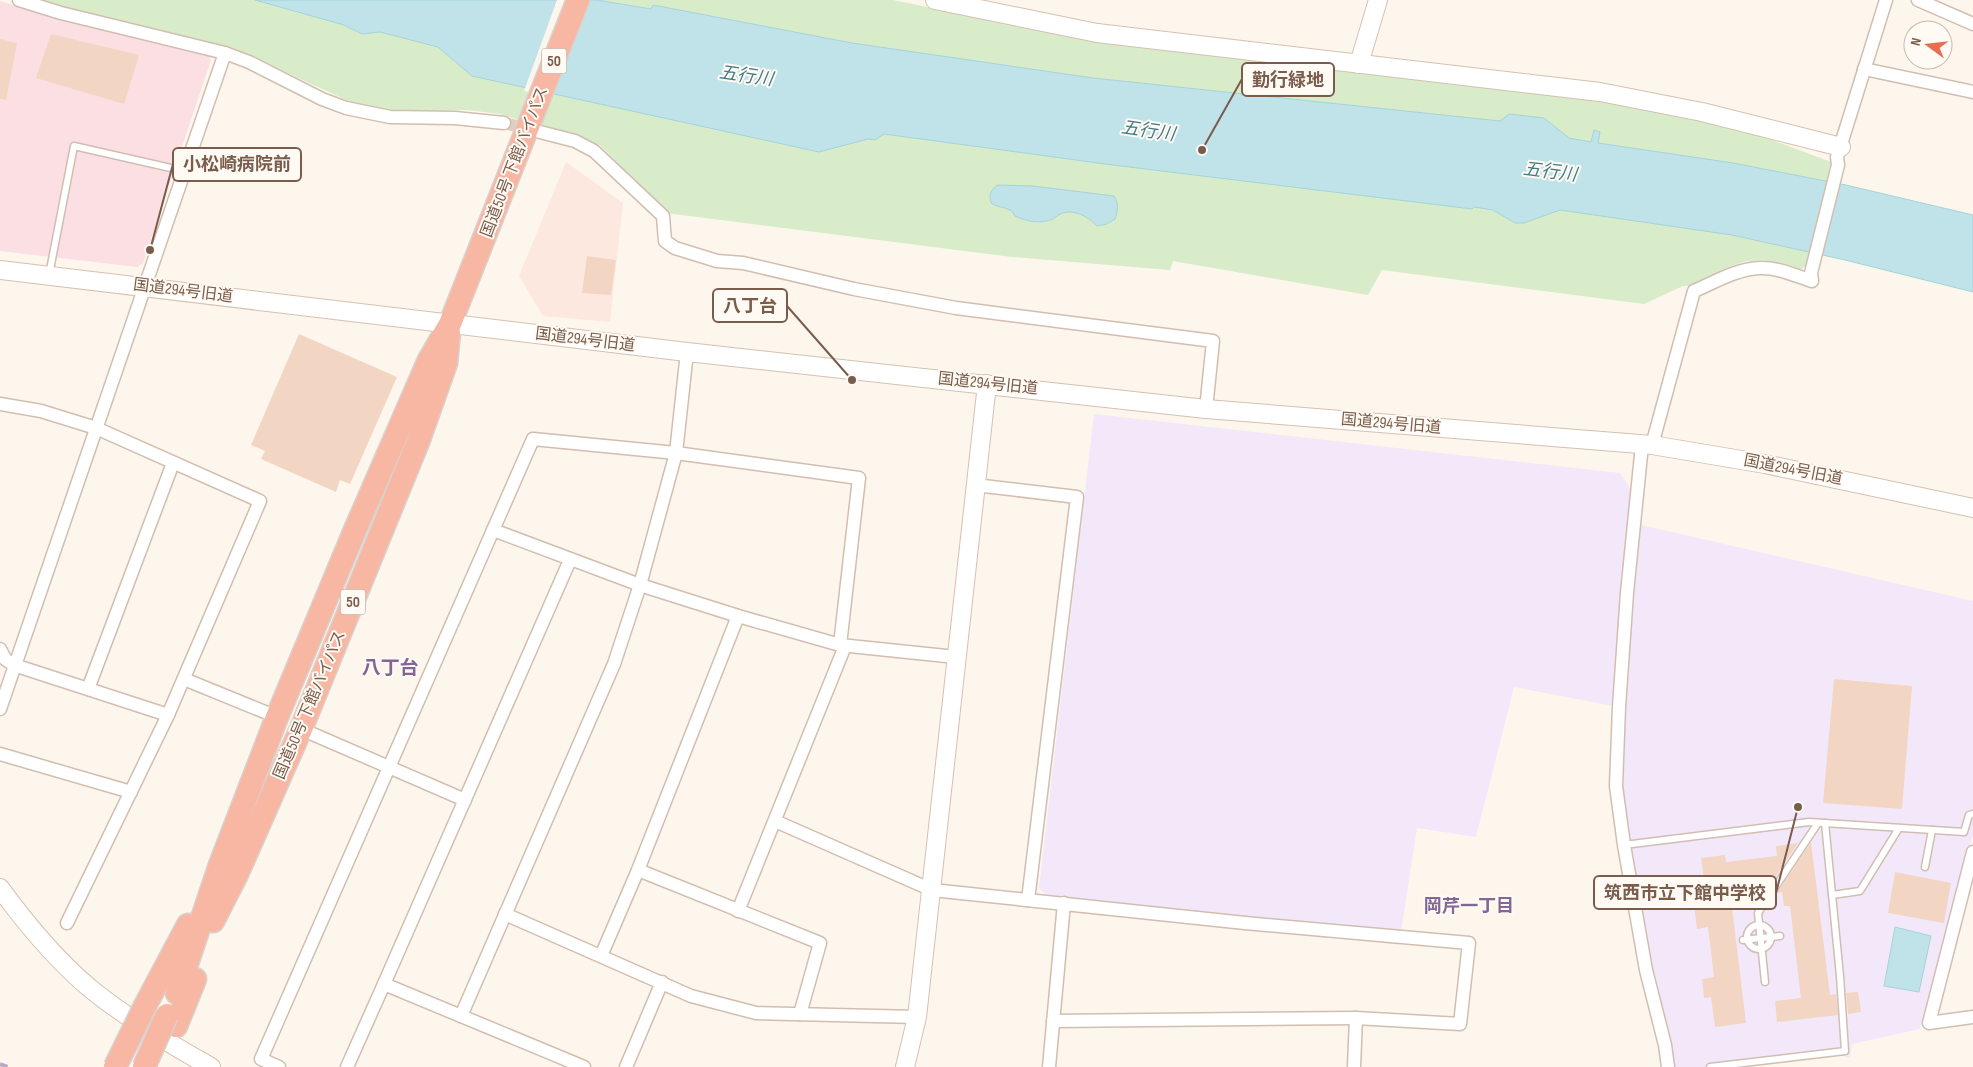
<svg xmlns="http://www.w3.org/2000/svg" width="1973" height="1067" font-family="'Sofia Sans Condensed','Noto Sans JP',sans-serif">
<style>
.commercial{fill:#fde8e0}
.education{fill:#f3e8fa}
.medical{fill:#fbdfe3}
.green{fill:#d8ecc9}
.water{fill:#bfe3e8;stroke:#a5d3da}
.pier{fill:#fdf6ec}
.building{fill:#f3d5c3}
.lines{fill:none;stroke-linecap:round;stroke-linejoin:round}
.street-tunnel{stroke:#dcd0c4;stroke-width:12;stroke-dasharray:12 6;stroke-linecap:butt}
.lane-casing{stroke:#d1beb0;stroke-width:9}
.street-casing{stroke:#d1beb0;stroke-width:15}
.secondary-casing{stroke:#d6c0b0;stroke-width:20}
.highway-casing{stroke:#dad1cd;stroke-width:25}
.lane{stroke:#fff;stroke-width:6}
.street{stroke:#fff;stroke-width:12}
.secondary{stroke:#fff;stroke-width:18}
.highway{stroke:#f7b7a3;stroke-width:22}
.rail{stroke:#b9a8c9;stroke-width:4;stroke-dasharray:8 5;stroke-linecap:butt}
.highway-bridge-casing{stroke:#dad1cd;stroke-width:25;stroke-linecap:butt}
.highway-bridge{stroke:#f7b7a3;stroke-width:22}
.labels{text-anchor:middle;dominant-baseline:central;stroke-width:4;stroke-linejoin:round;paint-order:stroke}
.shield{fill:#fffaf3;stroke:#a28b7f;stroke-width:1}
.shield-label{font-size:15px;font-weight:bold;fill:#7a5c4d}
.street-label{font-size:16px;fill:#7a5c4d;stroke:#fffaf3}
.water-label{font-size:18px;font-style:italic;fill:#437c86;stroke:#fffaf3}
.neighbourhood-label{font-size:18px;font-weight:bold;fill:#846695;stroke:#fffaf3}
.quarter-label{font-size:19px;font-weight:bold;fill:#846695;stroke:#fffaf3}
.leader{fill:none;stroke:#7a5c4d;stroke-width:2}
.callout-dot{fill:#7a5c4d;stroke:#fffaf3;stroke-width:2}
.callout{fill:#fffaf3;stroke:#7a5c4d;stroke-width:2}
.callout-label{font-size:18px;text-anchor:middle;font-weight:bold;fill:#7a5c4d}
</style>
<rect width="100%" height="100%" fill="#fdf6ec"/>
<!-- commercial -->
<polygon class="commercial" points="566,162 623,203 610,322 543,316 519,276"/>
<!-- education -->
<g class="education">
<polygon points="1094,414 1620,473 1632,491 1613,706 1514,687 1476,837 1417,828 1399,945 1047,896 1039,888"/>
<polygon points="1641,525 1973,601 1973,835 1920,1029 1852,1044 1850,1058 1839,1055 1743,1067 1674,1067 1671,1040 1652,968 1631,858 1621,787 1623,713"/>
</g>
<!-- medical -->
<polygon class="medical" points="0,1 56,18 208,53 211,60 143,263 137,267 0,251"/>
<!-- green -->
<path class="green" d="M40,0H893L1098,42L1569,96C1627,106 1685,115 1741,130C1772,139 1801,151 1831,162L1807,265L1800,270L1764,260L1746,261L1731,266L1695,286H1683L1644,304L1382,270L1368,295L1173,261L1170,270L1012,257L666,213L600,145L500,114L467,110L389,111L353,103L241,52L63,8Z"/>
<!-- water -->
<g class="water">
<polygon points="255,0 597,0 651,9 653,5 852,43 1093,78 1500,121 1509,114 1544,118 1569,138 1591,142 1594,130 1600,132 1598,143 1733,163 1846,185 1973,215 1973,292 1845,260 1732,235 1560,210 1524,223 1515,223 1493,210 1474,207 1472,209 1113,165 884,134 875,140 868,139 819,152 472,76 438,47 380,32 362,34 344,25"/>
<path d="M998,185L1033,186L1114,196C1119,205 1118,209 1115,219L1107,224L1097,226C1090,218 1075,209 1063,213C1059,214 1056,217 1053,219C1040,224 1028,222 1015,216C1011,206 999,209 991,203C989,194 990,190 998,185Z"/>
<polygon points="1895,927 1931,936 1919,992 1884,986"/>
</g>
<!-- pier -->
<polygon class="pier" points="557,0 588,0 550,97 524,91"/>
<!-- building -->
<g class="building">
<polygon points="51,34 139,55 124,104 36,78"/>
<polygon points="0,39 17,43 6,100 0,99"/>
<polygon points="587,256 616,260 611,295 582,293"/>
<polygon points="299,334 397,377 350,484 340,480 336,492 261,459 265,451 251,445"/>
<polygon points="1834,679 1912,686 1902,809 1823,803"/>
<polygon points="1811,842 1830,995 1836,994 1838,1015 1777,1022 1775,1001 1801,998 1790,906 1784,906 1782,892 1777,893"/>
<polygon points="1798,843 1764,894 1731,899 1746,1023 1715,1027 1711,997 1704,998 1702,979 1714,977 1708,927 1697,929 1692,889 1705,887 1701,858 1725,855 1726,862 1777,856 1776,846"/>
<polygon points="1895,872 1951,883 1944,923 1888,913"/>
<polygon points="1858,992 1861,1012 1848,1014 1846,993"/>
</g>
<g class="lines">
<!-- street-tunnel -->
<polyline class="street-tunnel" points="504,123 532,130"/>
<!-- lane casing -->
<g class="lane-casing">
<g id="lane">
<polyline points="49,275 74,146 184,171"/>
<polyline points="1624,845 1809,822 1964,832 1969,815 1973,814"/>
<polyline points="1925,867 1932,830"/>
<polyline points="1832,895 1860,891 1899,828"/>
<circle cx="1759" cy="937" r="12"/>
<polyline points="1743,940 1780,936"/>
<polyline points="1765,982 1758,913 1818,823"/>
<polyline points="1710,1067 1845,1051 1840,976 1825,823"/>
</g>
</g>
<!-- street casing -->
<g class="street-casing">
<g id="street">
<polyline points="19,0 61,13 225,53 249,62 322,99 346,108 390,117 455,118 504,123"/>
<polyline points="1918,0 1973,24"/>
<polyline points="1864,69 1973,92"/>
<polyline points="540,132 575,141 594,151 663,216 665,241 675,248 717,261 743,263 854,289 956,308 1213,341 1206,409"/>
<polyline points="0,404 41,411 96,428 260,501 168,715 67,923"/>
<polyline points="1642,445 1627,593 1619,707 1616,786 1624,845 1646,970 1665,1045 1668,1067"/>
<path d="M1652,445L1694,291C1715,282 1736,269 1760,268C1777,267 1796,276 1812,281L1811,273L1838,165L1837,157L1886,0"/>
<polyline points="975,485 1077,497 1028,900"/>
<polyline points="493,530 640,585 738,616 840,645 956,657"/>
<polyline points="570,560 384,984 584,1067"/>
<polyline points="0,649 5,659 14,665 168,715"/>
<polyline points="184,679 277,717"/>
<polyline points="88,689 173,463"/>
<polyline points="0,709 225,53"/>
<polyline points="301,729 465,800"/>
<polyline points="0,754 131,792"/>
<polyline points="775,821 932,890 1245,923 1469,943 1460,1024 1356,1018 1354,1067"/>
<polyline points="1973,852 1929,1023 1973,1017"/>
<polyline points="638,870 820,943 800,1014"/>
<polyline points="738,911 845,646"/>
<polyline points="505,914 691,996 756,1013 917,1017"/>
<polyline points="601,956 638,870 738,616"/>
<polyline points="461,1016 614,664 640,585 676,453 687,352"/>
<polyline points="1053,1021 1356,1018"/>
<polyline points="279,1067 261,1059 533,439 676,453 859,478 840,645"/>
<polyline points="347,1067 384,984"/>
<polyline points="626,1067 662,982"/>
<polyline points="1049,1067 1064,903"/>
</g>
</g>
<!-- secondary casing -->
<g class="secondary-casing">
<g id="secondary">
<polyline points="935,0 1097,33 1600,92 1702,112 1841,147"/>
<polyline points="1359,64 1378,0"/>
<polyline points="0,270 687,352 1206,409 1652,445 1765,464 1973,508"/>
<path d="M0,888C27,925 57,961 92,990C128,1019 170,1044 211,1067"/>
<polyline points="905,1067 917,1017 987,384"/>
</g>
</g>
<!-- highway casing -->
<g class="highway-casing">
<g id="highway">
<polyline points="213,921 237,874 301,729 418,442 446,363 449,332"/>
<polyline points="177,993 220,865 277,717 355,530 429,360 450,324 578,0"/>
<polyline points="146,1004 188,925"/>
<polyline points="176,1026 195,979"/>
</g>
</g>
<!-- lane -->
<use href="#lane" class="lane"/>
<!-- street -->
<use href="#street" class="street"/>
<!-- secondary -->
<use href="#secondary" class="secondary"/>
<!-- highway -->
<use href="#highway" class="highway"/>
<!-- rail -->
<polyline class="rail" points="0,1064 8,1067"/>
<!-- highway-bridge casing -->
<g class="highway-bridge-casing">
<g id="highway-bridge">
<polyline points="115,1067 146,1004"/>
<polyline points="144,1067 167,1015"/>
</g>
</g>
<!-- highway-bridge -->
<use href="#highway-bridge" class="highway-bridge"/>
</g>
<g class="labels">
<!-- shield labels -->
<g class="shield">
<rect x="541.5" y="48.5" width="25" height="25" rx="4"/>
<rect x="340.5" y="589.5" width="25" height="25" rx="4"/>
</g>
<g class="shield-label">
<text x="554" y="61">50</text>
<text x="353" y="602">50</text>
</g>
<!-- street labels -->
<g class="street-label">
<text transform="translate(515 162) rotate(-69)">国道50号 下館バイパス</text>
<text transform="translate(183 291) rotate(7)">国道294号旧道</text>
<text transform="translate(585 340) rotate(7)">国道294号旧道</text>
<text transform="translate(988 384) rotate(6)">国道294号旧道</text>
<text transform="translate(1391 424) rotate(5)">国道294号旧道</text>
<text transform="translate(1793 470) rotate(11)">国道294号旧道</text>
<text transform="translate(310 705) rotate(-67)">国道50号 下館バイパス</text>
</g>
<!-- water labels -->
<g class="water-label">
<text transform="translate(746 76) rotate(8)">五行川</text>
<text transform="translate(1148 131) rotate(8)">五行川</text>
<text transform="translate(1550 172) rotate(7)">五行川</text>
</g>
<!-- neighbourhood labels -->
<g class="neighbourhood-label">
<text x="1469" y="906">岡芹一丁目</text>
</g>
<!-- quarter labels -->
<g class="quarter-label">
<text x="390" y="668">八丁台</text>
</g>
</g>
<!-- callouts -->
<path class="leader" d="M1202 150L1242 79M150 250L173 164M852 380L787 306M1798 807L1776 893"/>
<g class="callout-dot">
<circle cx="1202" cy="150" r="5"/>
<circle cx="150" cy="250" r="5"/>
<circle cx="852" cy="380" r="5"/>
<circle cx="1798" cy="807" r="5"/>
</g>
<g class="callout">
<rect x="1242" y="63" width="92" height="33" rx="5"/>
<rect x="173" y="148" width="128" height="33" rx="5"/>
<rect x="713" y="289" width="74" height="33" rx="5"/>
<rect x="1594" y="876" width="182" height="33" rx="5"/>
</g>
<g class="callout-label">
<text x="1288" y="86">勤行緑地</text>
<text x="237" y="170">小松崎病院前</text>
<text x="750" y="312">八丁台</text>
<text x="1685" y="899">筑西市立下館中学校</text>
</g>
<!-- north arrow -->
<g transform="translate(1928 45) rotate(285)"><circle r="24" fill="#fffaf3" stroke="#cabbb1"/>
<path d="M0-4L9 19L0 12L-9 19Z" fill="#e76f51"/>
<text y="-8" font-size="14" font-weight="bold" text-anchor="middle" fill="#7a5c4d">N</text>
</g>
</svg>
